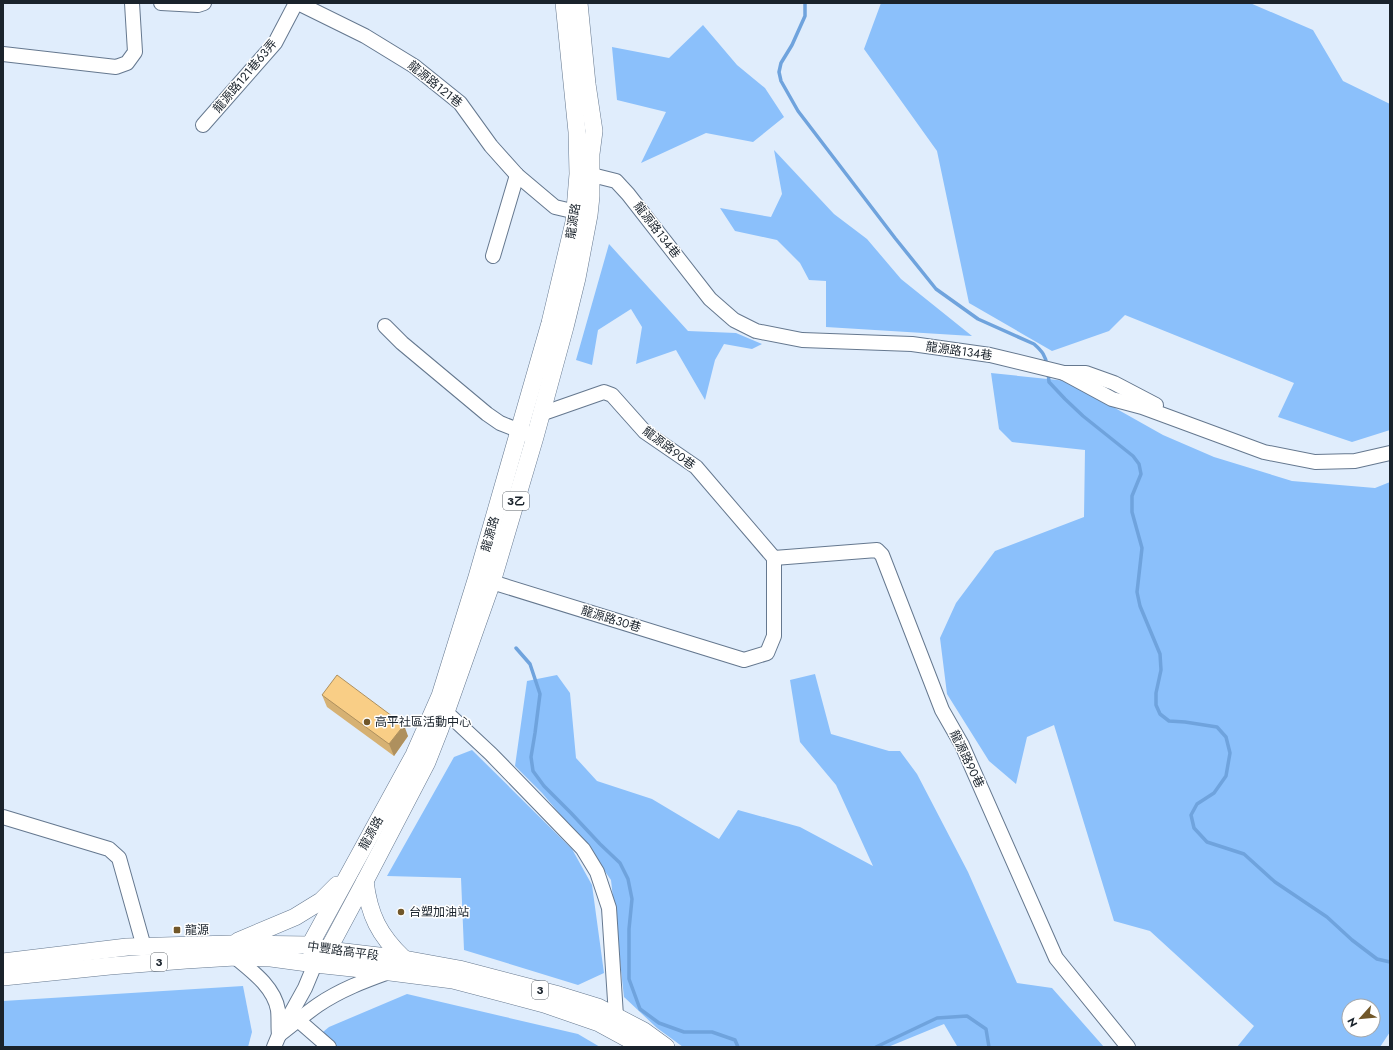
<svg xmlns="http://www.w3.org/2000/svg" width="1393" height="1050" font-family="Jost,'Noto Sans TC',sans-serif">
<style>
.forest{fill:#8bc0fb;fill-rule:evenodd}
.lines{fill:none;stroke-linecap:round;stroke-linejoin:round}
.stream{stroke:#6fa3dd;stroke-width:3.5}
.minor-casing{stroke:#65788f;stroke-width:16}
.major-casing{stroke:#65788f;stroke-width:18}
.minor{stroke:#fff;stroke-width:14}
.major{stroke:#fff;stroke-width:17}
.wall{fill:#d6b173}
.shaded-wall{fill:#ae905e}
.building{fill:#f9ce86;stroke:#ae905e}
.poi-dot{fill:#715729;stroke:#fff;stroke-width:1.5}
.labels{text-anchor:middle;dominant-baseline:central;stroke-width:3;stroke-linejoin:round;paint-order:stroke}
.shield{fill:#fff;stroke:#5f656b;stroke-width:1}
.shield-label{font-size:11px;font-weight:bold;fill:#1a232c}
.street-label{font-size:12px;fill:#1a232c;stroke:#fff}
.poi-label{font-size:12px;fill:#1a232c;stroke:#fff;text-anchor:start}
</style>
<rect width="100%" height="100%" fill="#e0edfc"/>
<!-- forest -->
<g class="forest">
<polygon points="881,3 1250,3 1313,30 1343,81 1390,104 1390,430 1352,442 1278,417 1294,383 1125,315 1109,331 1052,351 969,303 937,151 864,49"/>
<polygon points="703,25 737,65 765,88 784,117 753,142 706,133 641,163 666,112 617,100 612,47 669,58"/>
<polygon points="774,150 834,214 867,239 901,279 972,336 826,327 826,281 809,280 800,263 777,240 735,231 720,208 771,217 782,194"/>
<polygon points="609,244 688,331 736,333 762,344 752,349 724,344 715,360 705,400 676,350 636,364 642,327 631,309 598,330 592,365 576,360"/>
<path d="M991,373L1067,381L1163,435L1214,457L1292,481L1375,488L1390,482V1032L1380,1047H1237L1254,1026L1150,931L1114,921L1054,725L1027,737L1016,784L989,761L947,694L940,638L956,603L995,551L1084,517L1085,450L1012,442L999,429ZM1349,1006H1373V1030H1349Z"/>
<polygon points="815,674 831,734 889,751 900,751 917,774 968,872 1017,983 1052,988 1104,1047 957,1047 957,1046 944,1024 888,1047 683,1047 657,1028 624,997 611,880 587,846 542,793 515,766 527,681 557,675 570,693 576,758 597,781 652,799 719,839 738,810 800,827 873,866 836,785 800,742 790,680"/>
<polygon points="472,750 572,849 592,885 604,973 578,985 464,950 461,878 387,876 454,757"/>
<polygon points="243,986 252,1032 248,1047 3,1047 3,1001"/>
<polygon points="407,994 578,1034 600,1047 322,1047 318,1036 329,1027"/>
</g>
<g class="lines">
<!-- stream -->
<g class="stream">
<path d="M805,3V16L792,45L781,63L779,72L781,81L798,111L895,238L936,289L978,319L1034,344C1042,351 1046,356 1047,366"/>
<polyline points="1048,372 1049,382 1065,399 1083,416 1133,456 1139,464 1141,474 1132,496 1132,512 1142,548 1137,592 1140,606 1160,654 1161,670 1156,693 1156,705 1160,714 1169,721 1185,722 1217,727 1226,737 1230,753 1226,776 1214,793 1197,804 1191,815 1194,828 1207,842 1244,854 1275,882 1327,917 1352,940 1377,959 1390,962"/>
<polyline points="516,648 530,664 540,694 535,733 531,757 533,771 544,786 571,813 600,844 620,863 628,879 632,899 629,929 629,979 640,1009 659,1023 684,1032 712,1032 735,1040 738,1047"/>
<polyline points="876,1047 937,1018 967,1016 986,1029 989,1047"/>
</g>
<!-- minor casing -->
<g class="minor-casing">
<g id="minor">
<polyline points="161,3 198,5 204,3"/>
<polyline points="298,3 365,36 414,66 460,103 491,146 517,175 555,207 585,214"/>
<polyline points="3,54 116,67 127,63 135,52 132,3"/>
<polyline points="203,125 275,43 296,3"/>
<polyline points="582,174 592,175 616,181 628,194 710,299 734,320 756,331 802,340 912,344 990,355 1064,373 1112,399 1142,407 1264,452 1315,462 1355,461 1390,453"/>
<polyline points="493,256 517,175"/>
<polyline points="385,326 402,343 487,414 500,423 535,437"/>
<polyline points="1064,373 1086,373 1114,383 1156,405"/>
<polyline points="774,558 877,550 882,555 942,710 962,745 1056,958 1128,1047"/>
<polyline points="482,579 744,660 767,653 774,636 774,558 696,467 645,432 612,395 604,392 541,414"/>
<polyline points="446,712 491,754 583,849 597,872 609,908 616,1016"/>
<polyline points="3,817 109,849 119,858 144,947"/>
<path d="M235,957C252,971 274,987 278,1010C279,1018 278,1027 279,1035"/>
<polyline points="298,1020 329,1047"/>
<path d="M279,1035C292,1025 305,1014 318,1005C340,990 364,981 389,972"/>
<polyline points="274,1047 279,1035 305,988 315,964"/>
</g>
</g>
<!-- major casing -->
<g class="major-casing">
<g id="major">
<path d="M365,881C369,915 379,935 404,959"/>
<polyline points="238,941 295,917 321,901 337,885"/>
<polyline points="3,962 127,947 231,944 310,945 328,950 404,959 459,969 559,995 598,1007 644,1031 666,1047"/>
<polyline points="315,964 328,950 365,881 427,762 440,729 492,582 535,437 565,327 577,278 589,215 591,196 591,154 594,131 587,84 579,3"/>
<polyline points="315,964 310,945 414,755 440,696 477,577 550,323 574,222 578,174 577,132 564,3"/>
<polyline points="3,977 110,966 186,960 235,957 271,958 315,964 390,972 453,980 544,1004 599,1023 643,1047"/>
</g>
</g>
<!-- minor -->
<use href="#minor" class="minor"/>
<!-- major -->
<use href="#major" class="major"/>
</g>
<!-- wall -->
<polygon class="wall" points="322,695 408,736 394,756 327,707"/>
<!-- shaded-wall -->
<polygon class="shaded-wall" points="404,725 408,736 394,756 389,744"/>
<!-- building -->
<polygon class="building" points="337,675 404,725 389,744 322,695"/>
<!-- markers -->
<g class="poi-dot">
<circle cx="367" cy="722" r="4"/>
<circle cx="401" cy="912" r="4"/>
<rect x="173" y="926" width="8" height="8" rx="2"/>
</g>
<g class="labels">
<!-- shield labels -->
<g class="shield">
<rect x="503" y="492" width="26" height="18" rx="3"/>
<rect x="151" y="953" width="16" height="18" rx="3"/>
<rect x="532" y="981" width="16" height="18" rx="3"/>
</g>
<g class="shield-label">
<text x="516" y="501">3乙</text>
<text x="159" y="962">3</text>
<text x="540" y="990">3</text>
</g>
<!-- street labels -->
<g class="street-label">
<text transform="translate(245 76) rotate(-50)">龍源路121巷63弄</text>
<text transform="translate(435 84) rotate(39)">龍源路121巷</text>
<text transform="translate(573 221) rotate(-81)">龍源路</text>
<text transform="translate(657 230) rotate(52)">龍源路134巷</text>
<text transform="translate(959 351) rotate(8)">龍源路134巷</text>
<text transform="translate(669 448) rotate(37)">龍源路90巷</text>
<text transform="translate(490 534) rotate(-74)">龍源路</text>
<text transform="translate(611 619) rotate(17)">龍源路30巷</text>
<text transform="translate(967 759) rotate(64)">龍源路90巷</text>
<text transform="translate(371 833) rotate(-61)">龍源路</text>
<text transform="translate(343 951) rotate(8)">中豐路高平段</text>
</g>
<!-- poi labels -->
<g class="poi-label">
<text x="375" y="722">高平社區活動中心</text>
<text x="409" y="912">台塑加油站</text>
<text x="185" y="930">龍源</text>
</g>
</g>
<!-- border -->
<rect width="1393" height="1050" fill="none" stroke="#1a232c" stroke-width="8"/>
<!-- north arrow -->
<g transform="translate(1361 1018) rotate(243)"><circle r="19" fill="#ffffff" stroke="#a3a7ab"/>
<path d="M0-3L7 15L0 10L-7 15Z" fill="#715729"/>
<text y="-6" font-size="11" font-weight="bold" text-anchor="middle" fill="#1a232c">N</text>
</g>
</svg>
